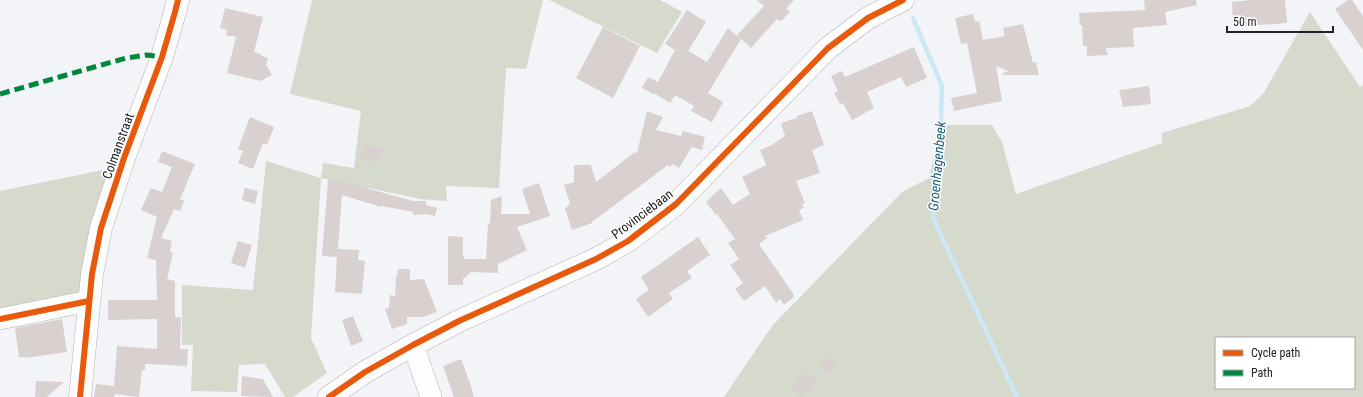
<svg xmlns="http://www.w3.org/2000/svg" width="1363" height="397" font-family="'Roboto Condensed',sans-serif">
<style>
.green{fill:#d6dacc;fill-rule:evenodd}
.lines{fill:none;stroke-linecap:round;stroke-linejoin:round}
.stream{stroke:#cce7f6;stroke-width:4.5}
.building{fill:#d8d1d0}
.minor-casing{stroke:#b2b3b6;stroke-width:22}
.major-casing{stroke:#b2b3b6;stroke-width:23}
.minor{stroke:#fdfdfe;stroke-width:21}
.major{stroke:#fdfdfe;stroke-width:22}
.quiet{stroke:#00873e;stroke-width:5;stroke-dasharray:10 5;stroke-linecap:butt}
.cycleway-casing{stroke:#fff;stroke-width:8}
.cycleway{stroke:#e8590c;stroke-width:6}
.labels{text-anchor:middle;dominant-baseline:central;stroke-width:3;stroke-linejoin:round;paint-order:stroke}
.street-label{font-size:13px;fill:#212225;stroke:#fff}
.water-label{font-size:14px;font-style:italic;fill:#1a5a77;stroke:#fff}
</style>
<rect width="100%" height="100%" fill="#f2f4f7"/>
<!-- green -->
<g class="green">
<polygon points="312,0 543,0 526,69 506,68 499,188 446,186 447,201 420,199 321,178 311,338 327,373 293,397 285,397 265,364 239,365 237,392 191,391 193,345 182,345 182,285 253,290 266,161 321,178 323,163 354,168 361,111 290,94"/>
<polygon points="549,0 660,0 682,12 657,53"/>
<path d="M1310,12L1360,87L1363,85V397H724L772,326L902,192L929,178L941,125H992L1002,142L1016,194L1162,143V133L1250,106L1263,94ZM1216,338H1354V388H1216Z"/>
<polygon points="108,169 91,229 77,304 0,315 0,191"/>
</g>
<g class="lines">
<!-- stream -->
<polyline class="stream" points="913,18 942,86 940,155 933,218 1017,397"/>
</g>
<!-- building -->
<g class="building">
<polygon points="757,0 794,0 786,9 790,12 781,21 777,19 751,48 737,35 764,6"/>
<polygon points="1144,0 1196,0 1197,5 1165,12 1167,25 1133,28 1134,47 1106,48 1108,55 1087,56 1087,46 1083,46 1082,25 1080,25 1079,13 1145,10"/>
<polygon points="1251,0 1285,0 1287,23 1233,27 1232,2"/>
<polygon points="1348,0 1352,0 1363,16 1363,50 1335,9"/>
<polygon points="225,8 263,17 254,52 261,54 261,56 268,58 266,65 272,75 260,81 227,73 236,37 226,35 227,30 220,28"/>
<polygon points="687,10 706,22 688,51 707,62 728,28 741,39 708,93 723,102 712,122 691,111 694,106 675,95 670,103 654,93 653,94 642,88 648,77 658,82 675,50 665,44"/>
<polygon points="973,14 975,22 979,21 983,40 1005,36 1003,28 1023,24 1033,63 1036,62 1039,75 1003,75 1003,73 1009,71 996,66 1002,101 954,111 951,98 977,93 967,43 961,44 955,18"/>
<polygon points="603,27 640,46 613,98 576,78"/>
<polygon points="914,47 927,78 906,87 901,77 867,92 874,108 852,120 843,103 840,104 834,93 838,91 831,76 842,71 845,77"/>
<polygon points="1149,86 1151,104 1123,107 1119,90"/>
<polygon points="647,111 663,117 656,130 681,136 683,131 705,137 702,150 692,147 679,168 673,164 670,167 668,165 592,222 592,223 572,230 565,209 570,203 564,185 574,182 574,165 591,165 596,182 635,152 637,153"/>
<polygon points="812,111 824,145 812,150 820,173 796,181 805,203 802,204 804,208 799,210 803,220 765,236 767,238 759,244 794,295 793,296 794,297 784,305 780,299 776,303 765,286 744,301 735,289 743,283 730,265 739,259 728,243 735,239 717,214 716,215 706,202 721,188 733,205 750,194 742,177 766,165 760,150 770,146 785,136 781,123 797,118 797,116"/>
<polygon points="250,117 274,127 267,145 263,143 253,169 238,163 243,151 238,149"/>
<polygon points="363,143 382,149 378,163 359,158"/>
<polygon points="162,151 195,164 180,199 184,201 180,211 174,209 161,238 172,241 170,252 173,253 167,279 175,281 175,317 181,317 180,349 188,349 187,366 145,364 145,370 142,370 139,397 115,394 114,397 94,397 96,384 114,386 117,346 157,349 157,319 108,320 108,300 157,300 156,260 147,258 157,217 141,210 151,188 162,192 172,167 158,162"/>
<polygon points="328,180 341,181 413,201 426,201 426,205 437,208 435,216 426,214 413,215 413,212 382,206 381,207 342,195 338,249 359,250 358,260 365,261 362,294 335,292 337,257 322,256"/>
<polygon points="539,183 550,216 517,227 527,250 498,264 498,273 471,272 463,279 463,285 448,285 448,236 463,237 463,256 464,256 464,259 486,259 488,223 490,224 491,200 502,196 501,214 530,214 522,189"/>
<polygon points="245,188 258,191 255,204 242,200"/>
<polygon points="698,237 710,255 687,271 692,278 669,293 673,299 648,317 636,299 649,290 641,277"/>
<polygon points="238,241 252,245 245,268 231,263"/>
<polygon points="398,269 410,269 410,280 424,279 437,312 423,317 407,317 407,324 392,329 385,309 389,308 390,295 395,296 396,277 397,277"/>
<polygon points="353,316 363,341 351,346 342,320"/>
<polygon points="62,319 67,352 25,358 25,357 19,357 15,328"/>
<polygon points="827,357 836,365 828,374 819,366"/>
<polygon points="461,359 470,383 474,397 454,397 443,366"/>
<polygon points="806,372 817,382 801,397 791,387"/>
<polygon points="242,376 263,379 273,397 241,396"/>
<polygon points="36,381 64,382 47,397 35,397"/>
</g>
<g class="lines">
<!-- minor casing -->
<g class="minor-casing">
<g id="minor">
<polyline points="0,319 89,301"/>
<polyline points="413,345 431,397"/>
</g>
</g>
<!-- major casing -->
<g class="major-casing">
<g id="major">
<polyline points="80,397 92,274 101,228 124,158 162,57 175,12 178,0"/>
<polyline points="329,397 365,372 413,345 459,321 596,259 628,241 676,204 828,48 868,18 903,0"/>
</g>
</g>
<!-- minor -->
<use href="#minor" class="minor"/>
<!-- major -->
<use href="#major" class="major"/>
<!-- quiet -->
<polyline class="quiet" points="0,94 126,58 147,55 162,57"/>
<!-- cycleway casing -->
<g class="cycleway-casing">
<g id="cycleway">
<polyline points="0,319 89,301"/>
<polyline points="80,397 92,274 101,228 124,158 162,57 175,12 178,0"/>
<polyline points="329,397 365,372 413,345 459,321 596,259 628,241 676,204 828,48 868,18 903,0"/>
</g>
</g>
<!-- cycleway -->
<use href="#cycleway" class="cycleway"/>
</g>
<g class="labels">
<!-- street labels -->
<g class="street-label">
<text transform="translate(118 146) rotate(-70)">Colmanstraat</text>
<text transform="translate(642 214) rotate(-37)">Provinciebaan</text>
</g>
<!-- water labels -->
<g class="water-label">
<text transform="translate(937 166) rotate(-85)">Groenhagenbeek</text>
</g>
</g>
<!-- legend -->
<rect x="1215" y="337" width="140" height="52" fill="#ffffff" stroke="#a6a7a8"/>
<rect x="1223" y="350" width="20" height="6" fill="#e8590c" stroke="#a6a7a8"/>
<text x="1251" y="357" font-size="12" fill="#212225">Cycle path</text>
<rect x="1223" y="370" width="20" height="6" fill="#00873e" stroke="#a6a7a8"/>
<text x="1251" y="377" font-size="12" fill="#212225">Path</text>
<!-- scale -->
<path d="M1227 26v6h106v-6" fill="none" stroke="#212225" stroke-width="2"/>
<text x="1233" y="26" font-size="12" fill="#212225" stroke="#ffffff" stroke-width="3" paint-order="stroke">50 m</text>
</svg>
